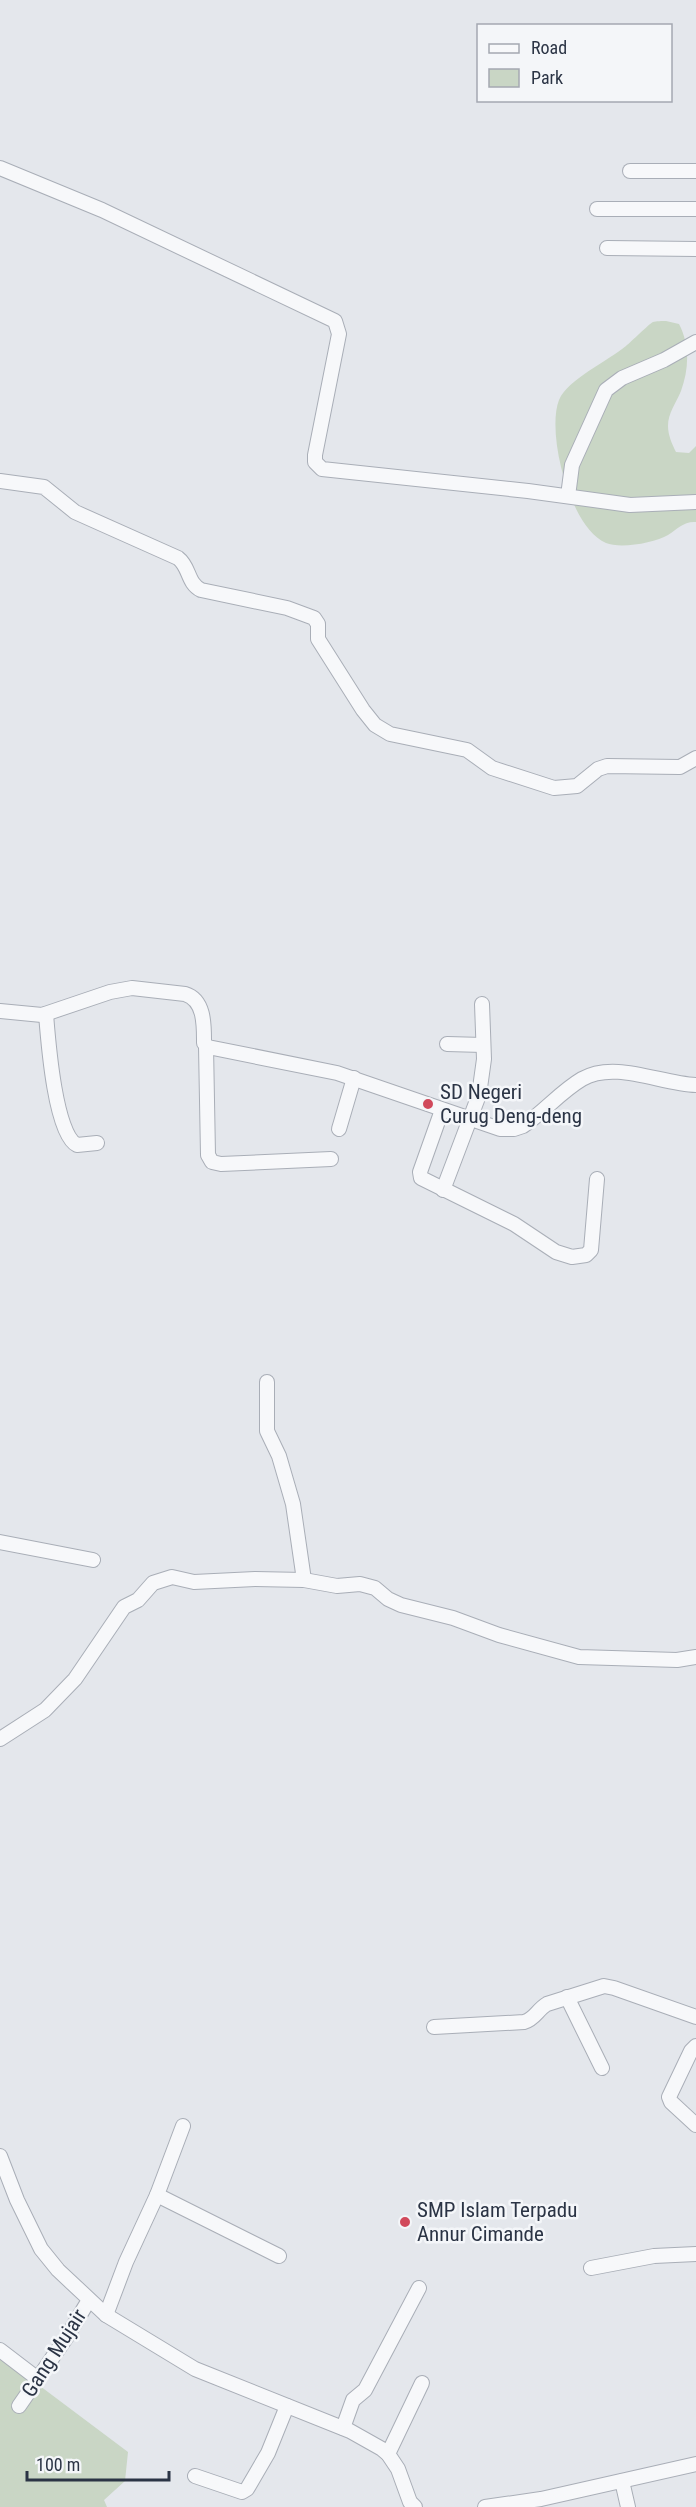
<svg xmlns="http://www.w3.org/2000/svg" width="696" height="2507" font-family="'Roboto Condensed',sans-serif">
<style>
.green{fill:#c9d6c5}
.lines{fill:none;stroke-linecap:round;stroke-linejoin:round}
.minor-casing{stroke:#a9aeb7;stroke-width:16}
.minor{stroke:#f7f8fa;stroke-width:14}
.poi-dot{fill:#d1495b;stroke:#f4f6f9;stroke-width:2}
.labels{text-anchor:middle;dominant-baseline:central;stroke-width:5;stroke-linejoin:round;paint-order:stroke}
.poi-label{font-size:21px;fill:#2b3445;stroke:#f4f6f9;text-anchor:start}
.street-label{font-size:21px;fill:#2b3445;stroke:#f4f6f9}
</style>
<rect width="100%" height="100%" fill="#e4e7ec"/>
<!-- green -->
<g class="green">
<path d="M666,321L679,324C690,345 689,369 681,391C676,403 668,413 668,426C668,435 672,444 676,452L689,453L696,446V522C684,521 677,529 668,535C655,543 620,549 606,543C570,528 546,433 559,400C568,379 608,361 626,346C631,342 649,324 653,322C656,321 662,321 666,321Z"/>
<polygon points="0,2356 128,2452 125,2481 104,2500 107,2507 0,2507"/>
</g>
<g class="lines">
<!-- minor casing -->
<g class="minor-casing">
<g id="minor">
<polyline points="0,168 102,210 335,321 339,334 315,455 315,462 322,469 528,491 630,505 696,502"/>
<polyline points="630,171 696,171"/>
<polyline points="597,209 696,209"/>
<polyline points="607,248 696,249"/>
<path d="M0,481L44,487L75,512L178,558C190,567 187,583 201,590L287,608L314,618L318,624V639L363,710L375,725L390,734L467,750L492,768L554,788L577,786L598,769L607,766L680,767L696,758"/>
<polyline points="568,496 572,465 606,390 622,378 664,360 696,342"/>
<path d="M0,1011L42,1015L110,992L132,988L185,994C205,1000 204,1026 204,1043L208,1047L337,1073L500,1129H514L523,1126C544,1112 560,1092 582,1079C615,1060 661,1084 696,1085"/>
<path d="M46,1014C48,1039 55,1135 77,1145L97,1143"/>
<polyline points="447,1044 483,1045"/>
<polyline points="206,1046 208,1155 212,1162 221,1164 331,1159"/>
<polyline points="442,1110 420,1172 421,1178 514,1224 556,1252 572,1257 586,1255 591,1250 597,1179"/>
<polyline points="339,1129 354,1078"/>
<polyline points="443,1190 479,1095 484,1059 482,1004"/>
<polyline points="267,1382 267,1431 279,1456 293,1504 304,1580"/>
<polyline points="0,1542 93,1560"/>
<polyline points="0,1739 45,1710 75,1679 124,1607 138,1600 153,1583 172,1577 194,1582 255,1579 304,1580 337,1586 360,1584 375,1588 388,1599 401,1605 453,1618 499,1635 579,1657 677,1660 696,1657"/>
<polyline points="567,1997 602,2068"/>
<path d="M434,2027L524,2022C535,2019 537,2010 547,2004L604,1986L614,1988L696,2017"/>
<polyline points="696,2046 691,2051 669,2097 671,2102 696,2125"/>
<polyline points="0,2156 17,2200 41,2249 58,2270 106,2315 195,2369 350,2431 382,2449 388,2454 398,2469 410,2502 415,2507"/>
<polyline points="157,2195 279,2256"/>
<polyline points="591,2268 654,2256 696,2254"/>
<polyline points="106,2315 126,2262 157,2195 183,2126"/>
<polyline points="0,2350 38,2379"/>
<polyline points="19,2406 66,2338 89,2300"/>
<polyline points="343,2428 353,2400 365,2390 419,2288"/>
<polyline points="388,2454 422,2383"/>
<polyline points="195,2476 242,2492 247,2489 268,2453 287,2406"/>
<polyline points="622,2481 628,2507"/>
<polyline points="485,2507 541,2499 696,2464"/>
</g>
</g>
<!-- minor -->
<use href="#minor" class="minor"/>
</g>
<!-- markers -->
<g class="poi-dot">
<circle cx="428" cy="1104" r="6"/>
<circle cx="405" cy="2222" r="6"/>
</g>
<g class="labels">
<!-- poi labels -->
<g class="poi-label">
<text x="440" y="1092">SD Negeri<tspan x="440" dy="24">Curug Deng-deng</tspan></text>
<text x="417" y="2210">SMP Islam Terpadu<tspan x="417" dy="24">Annur Cimande</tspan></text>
</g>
<!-- street labels -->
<g class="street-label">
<text transform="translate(54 2353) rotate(-57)">Gang Mujair</text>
</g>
</g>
<!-- legend -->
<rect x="477" y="24" width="195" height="78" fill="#f4f6f9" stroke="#a4a8b1" stroke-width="1.5"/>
<rect x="489" y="44" width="30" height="9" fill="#f7f8fa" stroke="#a4a8b1" stroke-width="1.5"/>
<text x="531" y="54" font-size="18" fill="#2b3445">Road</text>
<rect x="489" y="69" width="30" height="18" fill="#c9d6c5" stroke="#a4a8b1" stroke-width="1.5"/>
<text x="531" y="84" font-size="18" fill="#2b3445">Park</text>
<!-- scale -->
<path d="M27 2471v9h142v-9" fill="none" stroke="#2b3445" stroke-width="3"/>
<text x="36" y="2471" font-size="18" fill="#2b3445" stroke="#f4f6f9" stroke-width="4.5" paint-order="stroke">100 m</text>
</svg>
